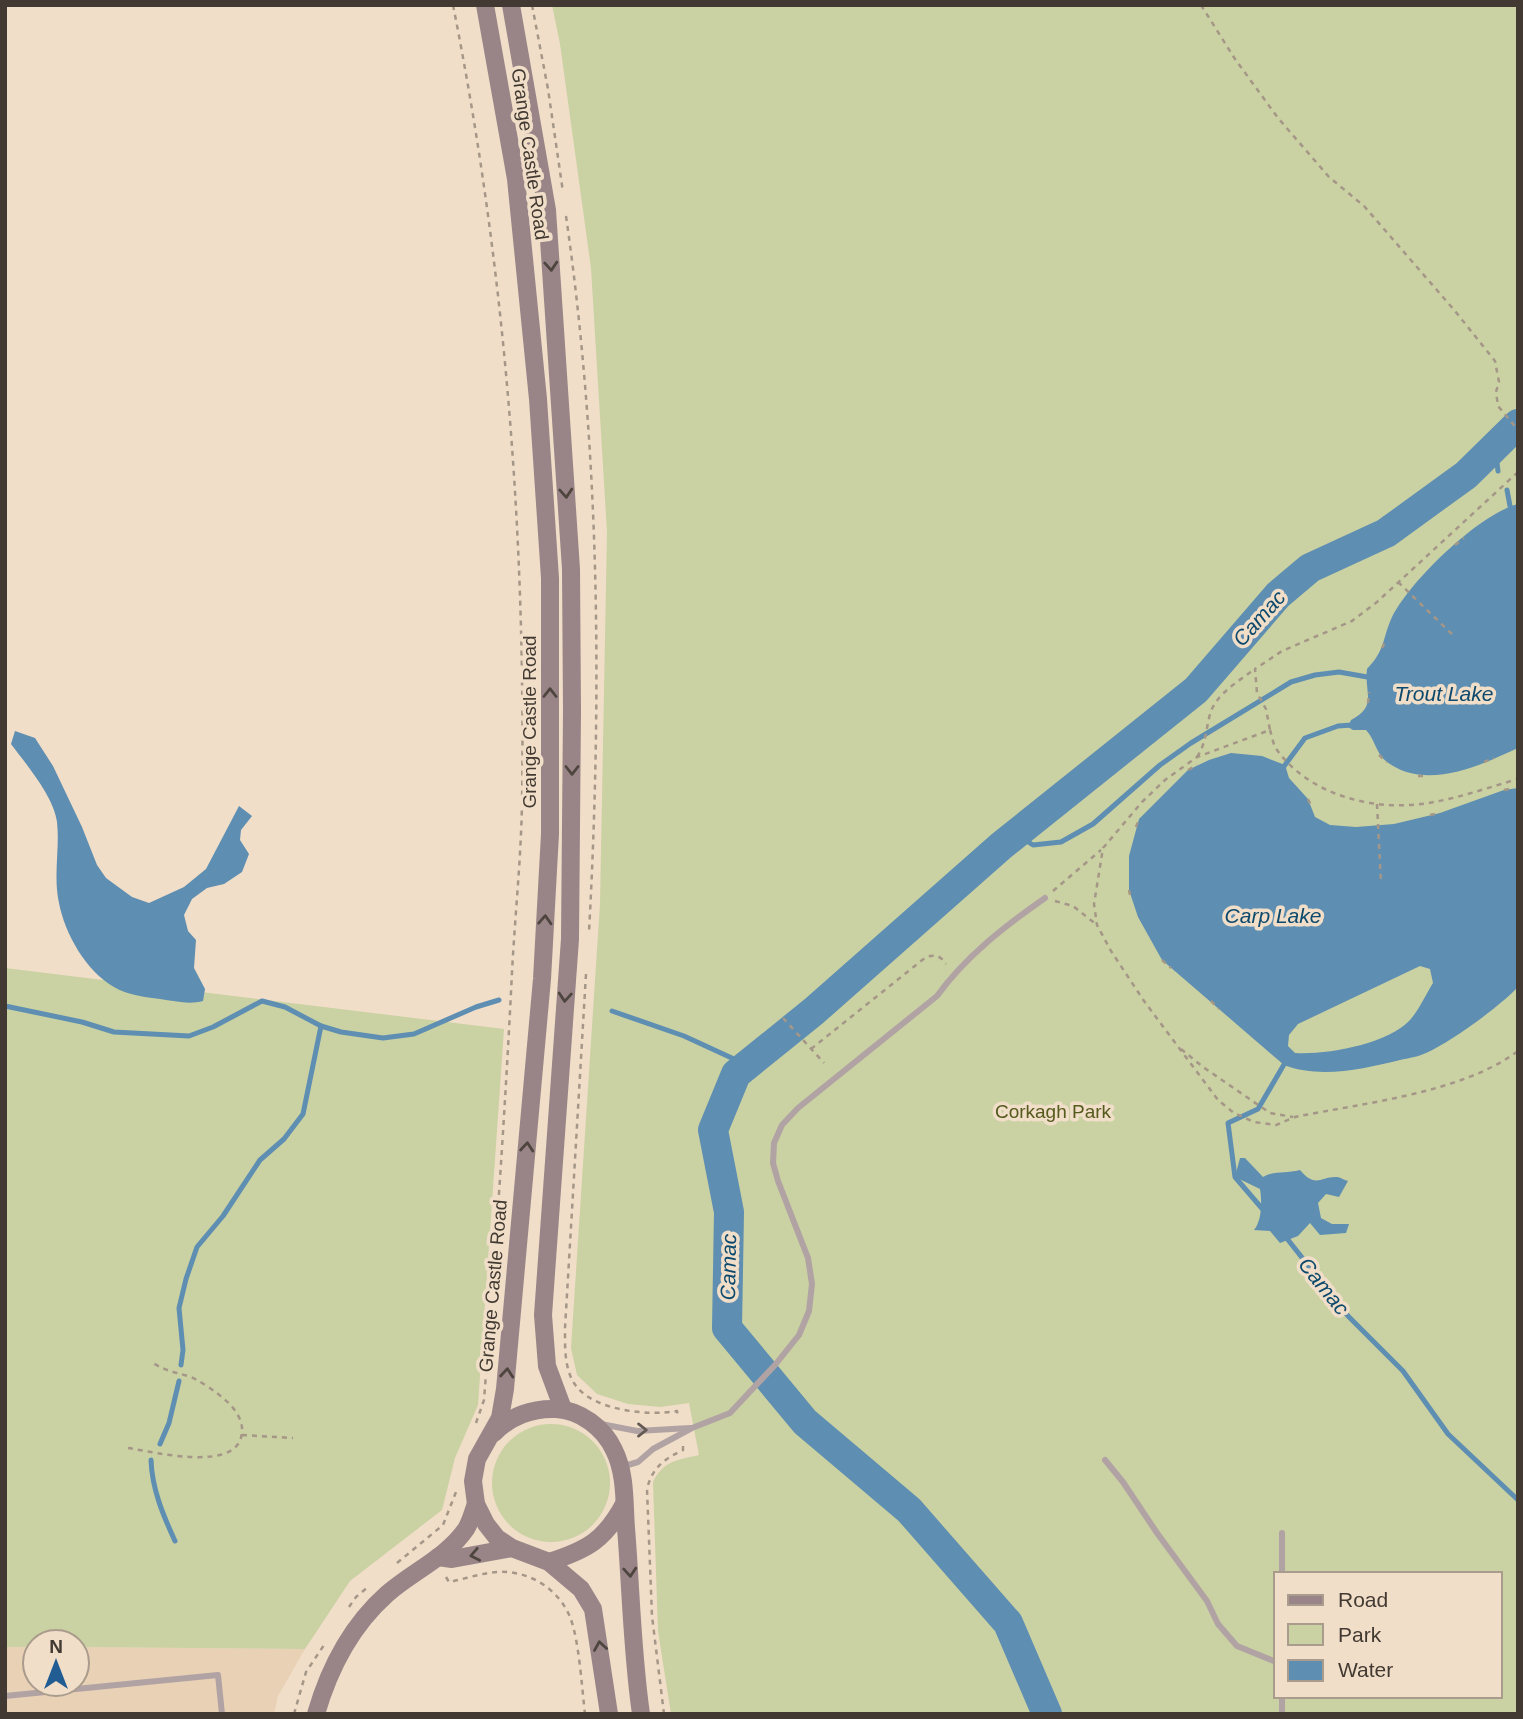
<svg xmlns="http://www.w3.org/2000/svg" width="1523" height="1719" font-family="Helvetica,sans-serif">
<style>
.built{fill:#e9d1b6}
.green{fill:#cad1a3;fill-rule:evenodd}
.water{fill:#5e8eb1;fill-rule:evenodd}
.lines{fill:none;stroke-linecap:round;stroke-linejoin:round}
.stream{stroke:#5e8eb1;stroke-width:5}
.river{stroke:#5e8eb1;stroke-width:30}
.path{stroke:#a59787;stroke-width:2.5;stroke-dasharray:5 5;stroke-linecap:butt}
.lane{stroke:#b1a3a4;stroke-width:6}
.secondary{stroke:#998587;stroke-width:18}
.oneway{stroke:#4f453f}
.oneway2{stroke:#635a54}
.labels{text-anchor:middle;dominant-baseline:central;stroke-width:7;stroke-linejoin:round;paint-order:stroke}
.street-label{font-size:19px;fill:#423a32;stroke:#f0dec8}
.park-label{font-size:19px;fill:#555a1d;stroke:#f0dec8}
.water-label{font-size:21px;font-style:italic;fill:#0c496d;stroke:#f0dec8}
</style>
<rect width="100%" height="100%" fill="#f0dec8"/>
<!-- built -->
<polygon class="built" points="5,1647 35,1647 35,1684 77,1684 77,1647 305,1649 278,1696 274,1714 5,1714"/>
<!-- green -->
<g class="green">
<path d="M552,5H1518V1714H671L658,1631L653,1482C663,1461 677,1460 699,1455L689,1403L660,1407L628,1404L597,1394L577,1375L571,1348L600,904L607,532L591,268L560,44ZM1276,1574H1500V1696H1276Z"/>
<polygon points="5,968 504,1029 478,1405 455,1458 442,1510 350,1581 305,1649 77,1647 77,1642 35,1642 35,1647 5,1647"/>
<circle cx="551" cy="1483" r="59"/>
</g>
<!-- water -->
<g class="water">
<path d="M1518,504V748C1479,766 1426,791 1387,762C1376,754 1375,739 1366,730H1353L1348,727L1351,720C1378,706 1364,693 1367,669C1386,649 1382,639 1392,617C1411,580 1478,515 1518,504Z"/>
<path d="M15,731L35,738L53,766L82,827L97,865L106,878L132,897L149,903L184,887L206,869L239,806L252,816L241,830L240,840L249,854L242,872L224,884L207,888L192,899L184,915L188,931L196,940L194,968L205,989L203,1001C189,1005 175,1001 160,999C145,997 127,995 114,987C86,971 65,934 59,903C53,876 60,849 57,822C54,797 26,764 11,744Z"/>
<path d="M1231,753L1262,756L1285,765L1289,778L1308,799L1315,817L1330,825L1356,827L1394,824L1440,813L1504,790L1518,788V987C1499,1007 1451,1042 1426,1053C1418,1057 1408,1058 1400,1060C1363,1069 1320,1079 1284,1065L1162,960L1138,917L1129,890V856L1139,819L1188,770L1209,760ZM1420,966L1430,969L1433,983C1426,994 1419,1010 1410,1020C1388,1044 1327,1055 1295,1053L1288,1046L1289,1035L1298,1024Z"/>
<path d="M1240,1158H1245L1263,1177C1276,1170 1285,1174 1300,1170C1316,1189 1321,1176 1337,1177C1340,1177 1344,1180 1348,1181L1339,1197L1326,1194L1318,1203L1321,1218L1332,1224H1349L1346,1233L1320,1235L1310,1223L1298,1236L1280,1243L1270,1231L1254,1230C1262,1220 1262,1202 1260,1189L1235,1177Z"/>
</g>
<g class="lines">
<!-- stream -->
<g class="stream">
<polyline points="1495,447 1498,471"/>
<polyline points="1507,490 1510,506 1518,519"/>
<polyline points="1282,769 1305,738 1338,726 1352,725"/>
<polyline points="1016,834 1033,845 1061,842 1093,824 1160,765 1191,743 1291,682 1315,675 1339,672 1373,678"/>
<polyline points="5,1006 82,1022 114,1032 189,1036 213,1027 262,1001 285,1007 321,1026 341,1032 383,1038 414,1034 476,1007 499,1000"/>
<polyline points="612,1011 684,1036 747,1065"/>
<polyline points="1265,1212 1235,1177 1228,1123 1258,1109 1286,1061"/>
<polyline points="1285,1236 1348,1316 1403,1371 1448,1434 1518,1500"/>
<polyline points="181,1365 183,1350 179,1308 186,1279 197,1247 223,1216 260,1160 284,1139 303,1114 321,1026"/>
<polyline points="160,1444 169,1423 179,1381"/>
<path d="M151,1460C152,1489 163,1515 175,1541"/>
</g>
<!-- river -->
<polyline class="river" points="1047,1714 1008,1623 909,1510 805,1422 727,1328 729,1212 713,1130 736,1074 814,1011 1001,846 1196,690 1278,595 1310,568 1386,533 1466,475 1518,424"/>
<!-- path -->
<g class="path">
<path d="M453,5C505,267 526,536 522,803C521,859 515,916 512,972C505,1115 495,1257 484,1400L476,1423"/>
<polyline points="532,5 548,89 563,192"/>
<polyline points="1201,5 1235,59 1278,118 1329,177 1364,206 1455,311 1495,361 1499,382 1496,392 1498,406 1518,430"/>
<path d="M566,216C600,453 602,693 589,932"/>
<path d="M1518,472L1377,602L1352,621L1282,651L1255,669L1257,693L1266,709L1270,730L1197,757L1165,780L1142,802L1103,848L1094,904L1097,925L1111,951L1144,1001L1218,1100L1234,1113L1254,1122L1276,1125L1295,1117C1363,1103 1462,1093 1518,1051"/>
<polyline points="1455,545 1464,538"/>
<polyline points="1398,582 1455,637"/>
<polyline points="1382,648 1386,640"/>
<polyline points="1368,703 1369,692"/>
<path d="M1270,730C1272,736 1273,745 1277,750C1311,797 1379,813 1434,802C1462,797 1490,787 1518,779"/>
<polyline points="1379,755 1387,762"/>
<path d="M1197,757C1206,744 1206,729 1210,714C1216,694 1238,682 1253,670"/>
<polyline points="1484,762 1494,758"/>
<polyline points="1188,770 1197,765"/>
<polyline points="1418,776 1428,776"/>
<polyline points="1504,790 1514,788"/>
<polyline points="1308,799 1312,808"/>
<polyline points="1377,804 1381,884"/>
<polyline points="1430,815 1440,813"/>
<polyline points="1136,827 1139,819"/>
<polyline points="1129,890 1131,899"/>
<polyline points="1053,891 1101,850"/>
<polyline points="1055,901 1073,906 1097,925"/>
<polyline points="1162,960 1171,968"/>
<path d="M586,974L565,1328C565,1347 564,1372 577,1387C596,1411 649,1416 677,1411L678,1417"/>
<polyline points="1211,1001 1219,1009"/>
<polyline points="783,1018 824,1063"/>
<path d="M811,1049L926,957C935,954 941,956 946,964"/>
<polyline points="1181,1049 1203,1067 1270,1113 1293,1117"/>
<polyline points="242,1435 293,1438"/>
<path d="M128,1448C155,1452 241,1474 242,1431C243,1419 233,1406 224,1399C218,1393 196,1378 188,1376C174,1372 166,1371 153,1363"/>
<polyline points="397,1563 443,1525 456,1492"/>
<path d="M446,1577L449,1582C465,1579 481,1573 497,1572C528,1570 558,1588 570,1617C579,1639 582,1689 585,1714"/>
<polyline points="349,1607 356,1597 368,1587"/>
<polyline points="294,1714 306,1672 324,1645"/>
<path d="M664,1714L652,1616L647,1489C652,1468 664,1459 683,1450V1445"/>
</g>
<!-- lane -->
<g class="lane">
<polyline points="601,1424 637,1431 690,1428"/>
<polyline points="1105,1460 1123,1482 1157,1533 1207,1601 1218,1624 1237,1646 1276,1662"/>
<path d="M621,1467L638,1462L653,1449L692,1428L730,1413L775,1365L799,1335L809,1311L812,1284L808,1258L778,1181L773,1163L774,1143L782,1125L798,1108L937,996C966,956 1005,926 1045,898"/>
<polyline points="1282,1574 1282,1533"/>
<polyline points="5,1696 218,1675 222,1714"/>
<polyline points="1282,1696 1282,1714"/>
</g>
<!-- secondary -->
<g class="secondary">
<polyline points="485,5 516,179 538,399 550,578 550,834 542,979 505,1389 500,1418 477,1459 473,1481 476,1504 486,1524 497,1538 512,1548 549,1562 581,1589 593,1609 609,1714"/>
<polyline points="511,5 547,210 571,569 572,711 570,939 543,1315 547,1366 563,1409"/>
<path d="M494,1433C510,1416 533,1408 556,1409C580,1410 604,1428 614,1450C626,1474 624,1502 626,1528C631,1590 632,1652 641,1714"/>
<polyline points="438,1557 452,1559 512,1548"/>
<path d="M549,1562C587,1550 605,1540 624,1504"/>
<path d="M316,1714C329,1669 351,1626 387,1594C412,1572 447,1557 466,1529C471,1521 473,1511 476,1504"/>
</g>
</g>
<!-- one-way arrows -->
<defs><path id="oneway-chevron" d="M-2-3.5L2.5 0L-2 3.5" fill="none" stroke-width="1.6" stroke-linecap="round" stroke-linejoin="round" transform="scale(1.75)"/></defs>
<g class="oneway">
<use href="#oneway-chevron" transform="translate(551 266) rotate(86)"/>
<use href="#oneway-chevron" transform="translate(566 493) rotate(86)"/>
<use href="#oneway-chevron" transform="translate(550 693) rotate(-90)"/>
<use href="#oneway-chevron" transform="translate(572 770) rotate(90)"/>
<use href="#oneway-chevron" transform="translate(545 920) rotate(-87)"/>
<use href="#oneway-chevron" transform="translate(565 997) rotate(94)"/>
<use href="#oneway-chevron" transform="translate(527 1147) rotate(-85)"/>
<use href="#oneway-chevron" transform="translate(507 1373) rotate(-85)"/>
<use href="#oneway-chevron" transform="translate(475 1555) rotate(169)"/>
<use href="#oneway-chevron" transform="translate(630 1572) rotate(86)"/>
<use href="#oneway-chevron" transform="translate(600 1646) rotate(-99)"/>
</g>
<use class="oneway2" href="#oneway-chevron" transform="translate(642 1430)"/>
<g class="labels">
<!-- street labels -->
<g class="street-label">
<text transform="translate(530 154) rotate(82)">Grange Castle Road</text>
<text transform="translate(529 722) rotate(-90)">Grange Castle Road</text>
<text transform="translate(493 1286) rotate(-85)">Grange Castle Road</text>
</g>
<!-- park labels -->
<g class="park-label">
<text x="1053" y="1111">Corkagh Park</text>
</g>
<!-- water labels -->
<g class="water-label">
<text transform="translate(1259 618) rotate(-48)">Camac</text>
<text x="1444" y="693">Trout Lake</text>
<text x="1273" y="915">Carp Lake</text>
<text transform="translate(728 1267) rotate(-89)">Camac</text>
<text transform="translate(1324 1286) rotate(51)">Camac</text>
</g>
</g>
<!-- border -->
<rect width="1523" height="1719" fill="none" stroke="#423a32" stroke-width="14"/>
<!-- legend -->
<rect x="1274" y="1572" width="228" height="126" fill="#f0dec8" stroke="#aa9c8c" stroke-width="2"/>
<rect x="1288" y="1595" width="35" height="10" fill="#998587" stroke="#aa9c8c" stroke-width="2"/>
<text x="1338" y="1607" font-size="21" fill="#423a32">Road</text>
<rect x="1288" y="1624" width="35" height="21" fill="#cad1a3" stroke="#aa9c8c" stroke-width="2"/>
<text x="1338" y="1642" font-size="21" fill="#423a32">Park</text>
<rect x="1288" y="1660" width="35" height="21" fill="#5e8eb1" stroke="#aa9c8c" stroke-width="2"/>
<text x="1338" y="1677" font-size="21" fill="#423a32">Water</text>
<!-- north arrow -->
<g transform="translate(56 1663)"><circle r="33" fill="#f0dec8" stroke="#aa9c8c" stroke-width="2"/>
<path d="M0-5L12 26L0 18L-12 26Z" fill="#215c93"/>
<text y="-10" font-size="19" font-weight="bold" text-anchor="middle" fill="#423a32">N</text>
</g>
</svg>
